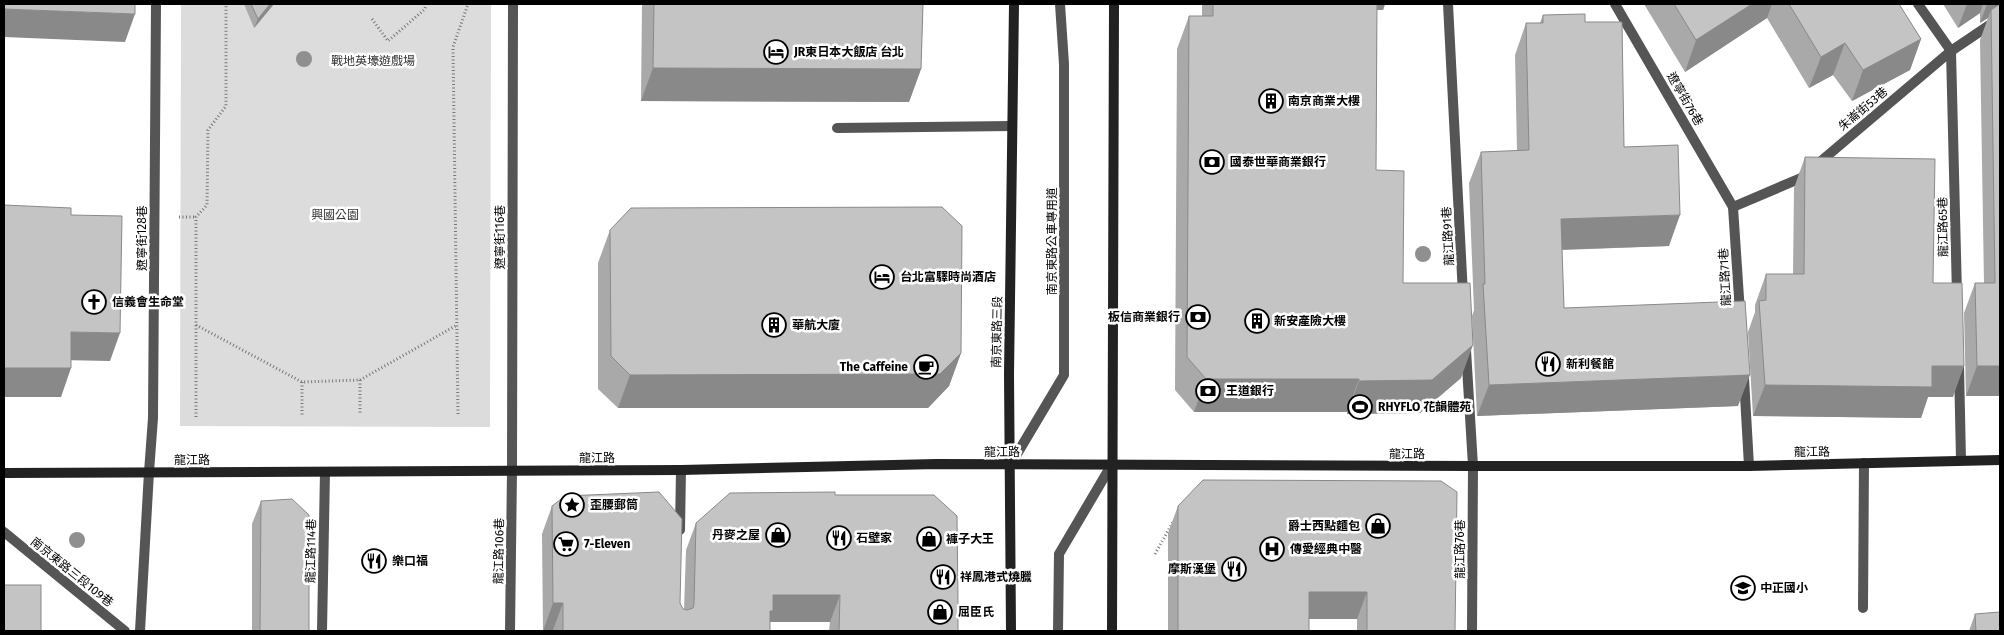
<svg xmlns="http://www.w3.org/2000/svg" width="2004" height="635" font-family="'Fira Sans','Noto Sans TC',sans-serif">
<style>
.green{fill:#dcdcdc}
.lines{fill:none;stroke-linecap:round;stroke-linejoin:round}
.path{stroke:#777;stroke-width:3;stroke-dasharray:1 2.5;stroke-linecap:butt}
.lane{stroke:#555;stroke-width:10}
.street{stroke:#555;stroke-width:10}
.secondary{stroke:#222;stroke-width:10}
.tree{fill:#8f8f8f}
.wall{fill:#a9a9a9}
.shaded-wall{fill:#898989}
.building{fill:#c4c4c4;stroke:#898989}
.labels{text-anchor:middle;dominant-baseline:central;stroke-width:5;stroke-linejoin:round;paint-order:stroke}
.poi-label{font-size:12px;font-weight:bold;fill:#000;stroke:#fff;text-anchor:start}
.park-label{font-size:12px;fill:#333;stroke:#fff}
.street-label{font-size:12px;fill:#000;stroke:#fff}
</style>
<rect width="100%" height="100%" fill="#fff"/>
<!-- green -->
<polygon class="green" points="181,4 491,4 490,427 180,426"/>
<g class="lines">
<!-- path -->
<g class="path">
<polyline points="372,19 388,41 425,9 426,4"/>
<polyline points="179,217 196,217"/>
<polyline points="196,325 302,382 360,380 457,325"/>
<polyline points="360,380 360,415"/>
<polyline points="302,382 302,416"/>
<polyline points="458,414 453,47 468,4"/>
<polyline points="196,417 196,217 207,205 208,130 226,106 226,4"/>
<polyline points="1155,554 1173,522"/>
</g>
<!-- lane -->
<g class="lane">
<polyline points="1448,4 1463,295"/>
<polyline points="1615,4 1733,207 1740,313"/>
<polyline points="1918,4 1951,51 1957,295"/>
<polyline points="837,128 1012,126"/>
<polyline points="1733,207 1801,178 1951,51 2000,18"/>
<polyline points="1466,350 1473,466 1472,631"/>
<polyline points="1959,367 1961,460"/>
<polyline points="1744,378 1749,466"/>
<polyline points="1011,464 1064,375 1064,64 1060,4"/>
<polyline points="680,530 681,470"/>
<polyline points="4,532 125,631"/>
<polyline points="1863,608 1864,463"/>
<polyline points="140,631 149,472"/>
<polyline points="322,631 325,472"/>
<polyline points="510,631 512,470"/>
<polyline points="1058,631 1059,554 1112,464"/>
</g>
<!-- street -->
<g class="street">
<polyline points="512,470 513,4"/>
<polyline points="149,472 153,418 156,4"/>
</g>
<!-- secondary -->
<g class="secondary">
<polyline points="4,473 681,470 937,464 1473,466 1749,466 2000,460"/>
<polyline points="1011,631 1009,374 1014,4"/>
<polyline points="1112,631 1114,4"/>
</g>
</g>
<!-- trees -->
<g class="tree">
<circle cx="304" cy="59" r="8"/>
<circle cx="1423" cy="254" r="8"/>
<circle cx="77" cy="540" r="8"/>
</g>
<!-- wall -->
<g class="wall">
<polygon points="244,4 274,4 254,28"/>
<polygon points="642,4 923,4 921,69 909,102 641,101"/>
<polygon points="1202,4 1385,4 1383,10 1377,10 1376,170 1403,283 1461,378 1420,413 1347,414 1347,412 1194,412 1175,390 1177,49 1189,16 1202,16"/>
<polygon points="1644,4 1899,4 1921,39 1910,70 1852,101 1833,75 1809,88 1767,18 1685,72"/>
<polygon points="1943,4 2000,4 2000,396 1966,396 1964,313 1975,283 1984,283 1980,40 1988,18 1980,23 1980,13 1958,28"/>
<polygon points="1543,15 1585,22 1624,147 1669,246 1562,250 1564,308 1738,406 1477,416 1472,316 1474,310 1469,183 1481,152 1517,151 1515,55 1526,23 1540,23"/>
<polygon points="1805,157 1933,283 1953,397 1928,397 1921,418 1753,416 1748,332 1755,312 1755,305 1766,274 1793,274 1794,188"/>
<polygon points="610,230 961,353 949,386 928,408 618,408 598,389 598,263"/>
<polygon points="835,495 958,631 829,631 830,622 770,622 770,631 553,631 553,630 543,631 542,534 552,506 680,603 683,609 684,610 686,550 696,523"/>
<polygon points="261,501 309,631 252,631 252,524"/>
<polygon points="1178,506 1455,631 1357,631 1357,619 1309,619 1309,631 1168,631 1168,533"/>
<polygon points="1975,614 2000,631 1969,631"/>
</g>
<!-- shaded-wall -->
<g class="shaded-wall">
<polygon points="270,4 274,4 254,28 258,19"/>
<polygon points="1368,4 1385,4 1383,10 1366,10"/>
<polygon points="1752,4 1772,4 1767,18 1685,72 1696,40"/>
<polygon points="1967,4 1983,4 1980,13 1958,28"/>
<polygon points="1987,4 2000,4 1991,10 1988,18 1980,23"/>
<polygon points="4,9 135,14 125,42 4,37"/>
<polygon points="1921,39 1910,70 1852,101 1863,70"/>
<polygon points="1845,43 1833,75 1809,88 1821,57"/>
<polygon points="653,68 921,69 909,102 641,101"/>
<polygon points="1680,215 1669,246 1550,250 1561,219"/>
<polygon points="71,332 120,333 110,361 61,360"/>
<polygon points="1473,345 1461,378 1420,413 1347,414 1359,381"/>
<polygon points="961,353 949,386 928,408 618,408 630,375"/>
<polygon points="1932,366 1964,366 1953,397 1928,397 1921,418 1753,416 1765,385"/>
<polygon points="1977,366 2000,366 2000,396 1966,396"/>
<polygon points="4,368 71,368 61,397 4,397"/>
<polygon points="1750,375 1738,406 1477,416 1489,385"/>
<polygon points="1206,379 1359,379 1347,412 1194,412"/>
<polygon points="1309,592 1367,592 1357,619 1299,619"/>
<polygon points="773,595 840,595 830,622 769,622 766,631"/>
<polygon points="553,603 563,603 553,630 543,631"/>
</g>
<!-- building -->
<g class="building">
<polygon points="4,4 135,4 135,14 4,9"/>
<polygon points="251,4 270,4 258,19"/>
<polygon points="654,4 923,4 921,69 653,68"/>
<polygon points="1213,4 1377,4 1376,170 1404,171 1403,283 1470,283 1473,345 1432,380 1359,381 1359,379 1206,379 1187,357 1189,16 1213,16"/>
<polygon points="1674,4 1752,4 1696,40"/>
<polygon points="1789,4 1899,4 1921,39 1863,70 1845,43 1821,57"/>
<polygon points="2000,4 2000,366 1977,366 1975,283 1995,283 1991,10"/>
<polygon points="1585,14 1585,22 1622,22 1624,147 1678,145 1680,215 1561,219 1564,308 1745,301 1750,375 1489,385 1483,284 1485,284 1481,152 1529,150 1526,23 1543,23 1543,15"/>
<polygon points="1805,157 1935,159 1933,283 1962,283 1964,366 1932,366 1932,387 1765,385 1759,301 1766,300 1766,274 1804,274"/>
<polygon points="4,205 71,208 71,215 122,216 120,333 71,332 71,368 4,368"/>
<polygon points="942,207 962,226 961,353 940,374 630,375 611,356 610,230 631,208"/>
<polygon points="1203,480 1441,481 1457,492 1455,631 1367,631 1367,592 1309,592 1309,631 1178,631 1178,506"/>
<polygon points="659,492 682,519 680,603 683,609 687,610 693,608 694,604 696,523 730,493 835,492 835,495 934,495 957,516 958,602 958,631 839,631 840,595 773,595 773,611 770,611 770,631 563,631 563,603 553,603 552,506 565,496"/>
<polygon points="292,499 309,515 309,631 260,631 261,501"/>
<rect x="4" y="585" width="37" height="46"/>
<polygon points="2000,612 2000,631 1976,631 1975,614"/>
</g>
<!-- icons -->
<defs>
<g id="hotel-ring" transform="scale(1.25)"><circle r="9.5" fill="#fff" stroke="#000" stroke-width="1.5"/><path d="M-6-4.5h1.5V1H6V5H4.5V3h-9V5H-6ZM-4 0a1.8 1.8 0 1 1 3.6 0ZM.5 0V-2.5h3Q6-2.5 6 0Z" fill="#000"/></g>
<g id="building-ring" transform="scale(1.25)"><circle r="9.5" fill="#fff" stroke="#000" stroke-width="1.5"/><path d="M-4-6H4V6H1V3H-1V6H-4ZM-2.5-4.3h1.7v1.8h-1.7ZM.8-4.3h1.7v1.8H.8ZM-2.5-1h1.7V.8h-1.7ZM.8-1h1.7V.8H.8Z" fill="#000"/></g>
<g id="bank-ring" transform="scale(1.25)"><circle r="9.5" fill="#fff" stroke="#000" stroke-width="1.5"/><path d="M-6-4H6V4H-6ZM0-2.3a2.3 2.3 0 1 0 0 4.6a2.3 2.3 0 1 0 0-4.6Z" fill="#000"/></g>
<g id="church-ring" transform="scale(1.25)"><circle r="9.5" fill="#fff" stroke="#000" stroke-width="1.5"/><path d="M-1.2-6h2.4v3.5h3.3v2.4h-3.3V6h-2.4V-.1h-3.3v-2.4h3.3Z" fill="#000"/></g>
<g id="restaurant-ring" transform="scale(1.25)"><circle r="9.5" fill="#fff" stroke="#000" stroke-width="1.5"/><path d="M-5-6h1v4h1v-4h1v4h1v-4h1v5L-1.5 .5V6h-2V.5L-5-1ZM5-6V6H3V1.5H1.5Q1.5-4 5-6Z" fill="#000"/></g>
<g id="cafe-ring" transform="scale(1.25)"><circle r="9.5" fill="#fff" stroke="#000" stroke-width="1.5"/><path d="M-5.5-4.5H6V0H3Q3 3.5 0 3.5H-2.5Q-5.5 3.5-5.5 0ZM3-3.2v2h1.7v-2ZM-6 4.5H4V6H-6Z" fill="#000"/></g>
<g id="stadium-ring" transform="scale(1.25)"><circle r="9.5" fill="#fff" stroke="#000" stroke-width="1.5"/><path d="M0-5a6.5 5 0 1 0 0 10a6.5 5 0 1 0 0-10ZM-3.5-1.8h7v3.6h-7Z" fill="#000"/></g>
<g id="sight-ring" transform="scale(1.25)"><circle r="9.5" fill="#fff" stroke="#000" stroke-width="1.5"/><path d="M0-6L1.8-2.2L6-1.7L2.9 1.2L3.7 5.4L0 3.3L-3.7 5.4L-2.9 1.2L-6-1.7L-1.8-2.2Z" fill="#000"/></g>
<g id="shop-ring" transform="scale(1.25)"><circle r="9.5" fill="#fff" stroke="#000" stroke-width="1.5"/><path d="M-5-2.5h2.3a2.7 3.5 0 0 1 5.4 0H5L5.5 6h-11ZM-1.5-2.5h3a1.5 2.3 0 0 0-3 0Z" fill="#000"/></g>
<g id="supermarket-ring" transform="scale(1.25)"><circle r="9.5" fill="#fff" stroke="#000" stroke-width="1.5"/><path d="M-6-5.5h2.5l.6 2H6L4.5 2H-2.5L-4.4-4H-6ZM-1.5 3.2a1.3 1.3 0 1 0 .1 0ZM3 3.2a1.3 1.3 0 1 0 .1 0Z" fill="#000"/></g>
<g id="hospital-ring" transform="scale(1.25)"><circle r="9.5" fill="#fff" stroke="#000" stroke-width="1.5"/><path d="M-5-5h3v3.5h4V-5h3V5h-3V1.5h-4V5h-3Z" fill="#000"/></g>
<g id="school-ring" transform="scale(1.25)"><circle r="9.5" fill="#fff" stroke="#000" stroke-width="1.5"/><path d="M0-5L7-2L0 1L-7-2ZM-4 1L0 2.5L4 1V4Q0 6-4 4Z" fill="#000"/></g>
</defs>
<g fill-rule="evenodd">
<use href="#hotel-ring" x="776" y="52"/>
<use href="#building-ring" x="1271" y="101"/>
<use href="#bank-ring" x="1212" y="162"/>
<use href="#hotel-ring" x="882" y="277"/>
<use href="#church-ring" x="94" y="302"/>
<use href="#bank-ring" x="1198" y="317"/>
<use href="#building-ring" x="1257" y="321"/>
<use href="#building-ring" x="774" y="325"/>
<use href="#restaurant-ring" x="1548" y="364"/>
<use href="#cafe-ring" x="926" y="367"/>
<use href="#bank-ring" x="1208" y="391"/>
<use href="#stadium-ring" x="1360" y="407"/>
<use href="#sight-ring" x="572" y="505"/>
<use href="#shop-ring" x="1378" y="526"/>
<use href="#shop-ring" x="778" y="535"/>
<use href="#restaurant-ring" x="839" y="538"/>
<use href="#shop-ring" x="929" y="539"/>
<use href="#supermarket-ring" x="566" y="544"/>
<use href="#hospital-ring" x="1272" y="549"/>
<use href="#restaurant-ring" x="374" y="561"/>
<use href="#restaurant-ring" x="1234" y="569"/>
<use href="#restaurant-ring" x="943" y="577"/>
<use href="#school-ring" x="1743" y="588"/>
<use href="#shop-ring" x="940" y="612"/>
</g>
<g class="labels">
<!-- poi labels -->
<g class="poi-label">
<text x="794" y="52">JR東日本大飯店 台北</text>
<text x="1288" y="101">南京商業大樓</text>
<text x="1230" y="162">國泰世華商業銀行</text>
<text x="900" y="277">台北富驛時尚酒店</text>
<text x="112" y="302">信義會生命堂</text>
<text x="1180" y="317" text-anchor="end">板信商業銀行</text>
<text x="1274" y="321">新安產險大樓</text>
<text x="792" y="325">華航大廈</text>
<text x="1566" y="364">新利餐館</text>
<text x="908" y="367" text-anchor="end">The Caffeine</text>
<text x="1226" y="391">王道銀行</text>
<text x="1378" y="407">RHYFLO 花韻體苑</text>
<text x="590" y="505">歪腰郵筒</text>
<text x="1360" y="526" text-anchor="end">爵士西點麵包</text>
<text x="760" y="535" text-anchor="end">丹麥之屋</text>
<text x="856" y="538">石壁家</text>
<text x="946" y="539">褲子大王</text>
<text x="584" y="544">7-Eleven</text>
<text x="1290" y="549">傳愛經典中醫</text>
<text x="392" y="561">樂口福</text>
<text x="1216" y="569" text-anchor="end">摩斯漢堡</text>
<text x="960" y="577">祥鳳港式燒臘</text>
<text x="1760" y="588">中正國小</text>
<text x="958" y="612">屈臣氏</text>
</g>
<!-- park labels -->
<g class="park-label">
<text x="373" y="61">戰地英壕遊戲場</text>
<text x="335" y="215">興國公園</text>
</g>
<!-- street labels -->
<g class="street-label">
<text transform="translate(1685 99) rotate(60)">遼寧街76巷</text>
<text transform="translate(1863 109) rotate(-40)">朱崙街53巷</text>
<text transform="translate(1943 227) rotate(-91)">龍江路65巷</text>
<text transform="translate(1448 236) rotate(-93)">龍江路91巷</text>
<text transform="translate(500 237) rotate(-90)">遼寧街116巷</text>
<text transform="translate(142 238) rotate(-90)">遼寧街128巷</text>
<text transform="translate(1052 241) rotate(-90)">南京東路公車專用道</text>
<text transform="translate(1725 277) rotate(-93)">龍江路71巷</text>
<text transform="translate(997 332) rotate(-89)">南京東路三段</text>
<text x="1002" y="452">龍江路</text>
<text transform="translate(1812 452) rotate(-1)">龍江路</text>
<text x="1407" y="454">龍江路</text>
<text x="597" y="458">龍江路</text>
<text x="192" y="460">龍江路</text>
<text transform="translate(1460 549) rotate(-90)">龍江路76巷</text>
<text transform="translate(311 551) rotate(-89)">龍江路114巷</text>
<text transform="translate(499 551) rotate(-89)">龍江路106巷</text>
<text transform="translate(72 572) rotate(39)">南京東路三段109巷</text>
</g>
</g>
<!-- border -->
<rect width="2004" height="635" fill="none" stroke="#000000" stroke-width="10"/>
</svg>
